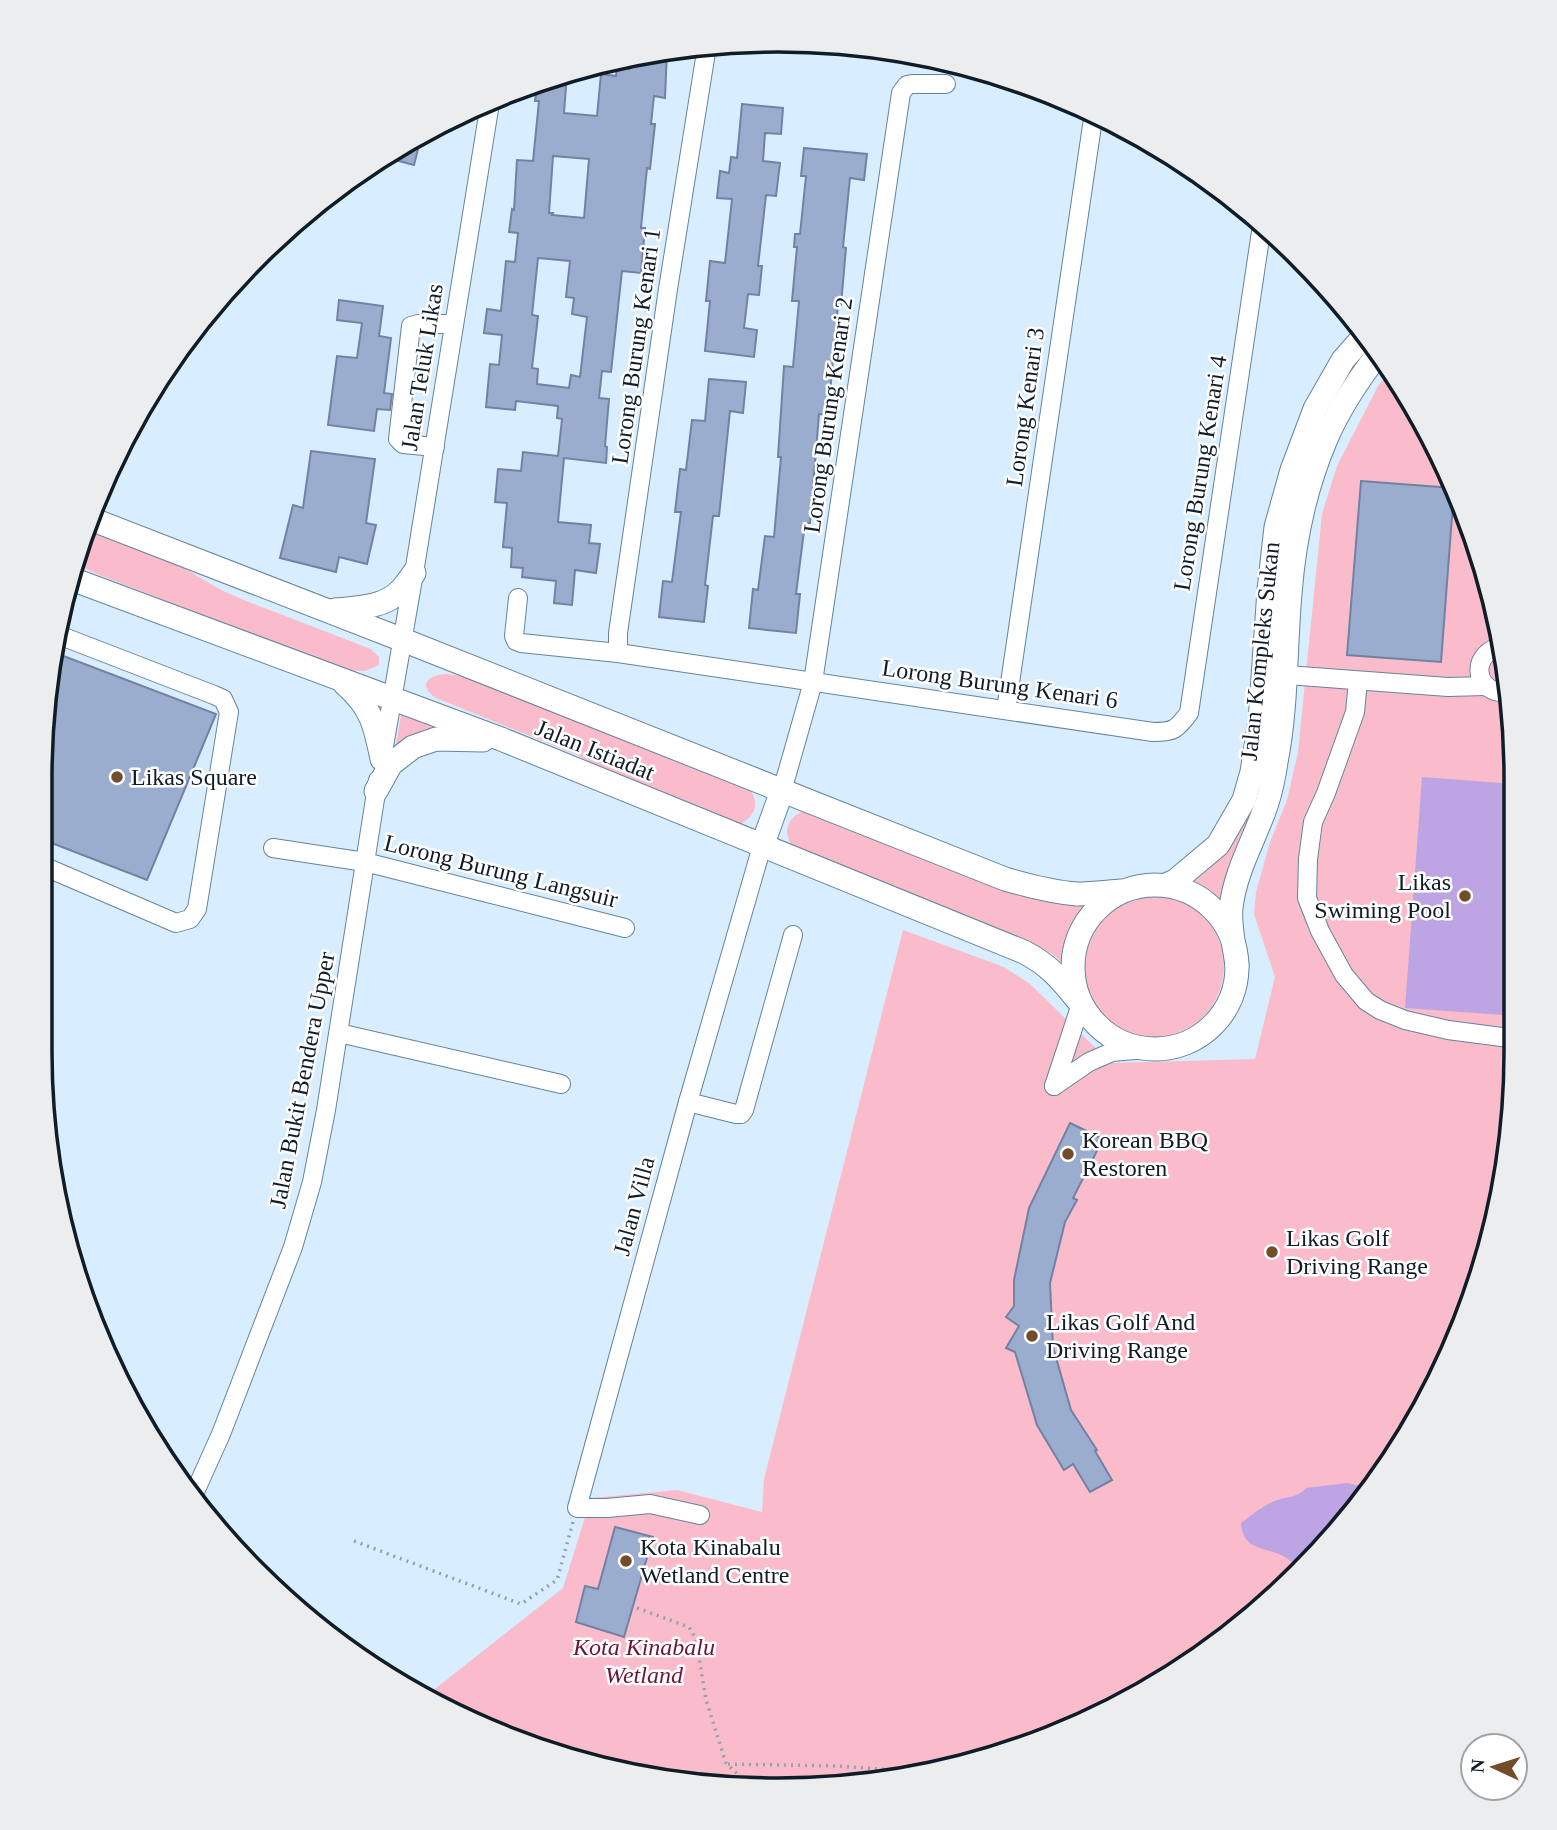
<svg xmlns="http://www.w3.org/2000/svg" width="1557" height="1830" font-family="Georgia,serif">
<style>
.green{fill:#fabccb}
.water{fill:#bda4e3}
.building{fill:#9badcf;stroke:#7182a2;stroke-width:2;fill-rule:evenodd}
.lines{fill:none;stroke-linecap:round;stroke-linejoin:round}
.minor-casing{stroke:#64849d;stroke-width:20}
.major-casing{stroke:#64849d;stroke-width:25}
.path{stroke:#90a2b0;stroke-width:3.5;stroke-dasharray:2 5;stroke-linecap:butt}
.minor{stroke:#fff;stroke-width:18}
.major{stroke:#fff;stroke-width:23}
.poi-dot{fill:#734d29;stroke:#fff;stroke-width:2.5}
.labels{text-anchor:middle;dominant-baseline:central;stroke-width:5;stroke-linejoin:round;paint-order:stroke}
.street-label{font-size:24px;fill:#101d27;stroke:#fff}
.poi-label{font-size:24px;fill:#101d27;stroke:#fff;text-anchor:start}
.park-label{font-size:24px;font-style:italic;fill:#6c1637;stroke:#fff}
.rim{fill:none;stroke:#101d27;stroke-width:3.5}
</style>
<rect width="100%" height="100%" fill="#d8edfe"/>
<!-- green -->
<g class="green">
<polygon points="1370,343 1374,348 1323,428 1266,778 1221,909 1211,898 1190,884 1208,870 1227,847 1323,415 1356,361"/>
<polygon points="1390,371 1418,409 1477,541 1515,730 1517,1052 1503,1195 1461,1334 1392,1462 1300,1574 1188,1666 1016,1750 874,1783 682,1783 496,1734 426,1696 563,1588 591,1498 677,1490 762,1512 764,1479 903,930 1004,967 1030,984 1111,1063 1255,1059 1275,977 1254,914 1256,892 1270,842 1287,800 1298,752 1322,514 1337,466 1378,386"/>
<polygon points="88,527 174,562 219,589 246,601 371,649 379,657 379,665 365,671 343,670 97,574 74,563"/>
<path d="M446,674L463,676L749,788C760,803 756,816 739,825L632,786L577,755L436,698C417,685 428,675 446,674Z"/>
<polygon points="401,715 403,715 452,734 394,756"/>
<path d="M801,812H807L1087,904C1070,920 1066,939 1062,962L1051,953L1027,940L793,847C783,834 786,820 801,812Z"/>
<circle cx="1152" cy="966" r="72"/>
</g>
<!-- water -->
<g class="water">
<polygon points="1422,777 1515,784 1517,1016 1405,1008"/>
<path d="M1347,1483L1371,1488L1302,1572C1297,1567 1292,1561 1285,1557C1266,1546 1243,1552 1241,1523C1252,1515 1262,1506 1275,1501C1286,1496 1298,1498 1306,1488Z"/>
</g>
<!-- building -->
<g class="building">
<path d="M667,50L665,98L654,96L651,124H655L650,169L647,168L641,228H645L641,273L622,271L611,372L602,371L599,398L609,399L605,446L607,447L606,463L564,458L558,522L591,525L589,543L600,544L596,573L575,570L572,605L554,603L556,581L522,577L523,568L511,567L512,548L503,547L507,503L495,502L498,469L521,471L523,452L558,456L562,419L557,418L558,406L516,401L515,410L486,407L490,364L499,365L502,335L484,333L487,309L501,311L506,261L515,262L518,233L509,232L512,209L514,210L517,160L533,161L539,101H535L538,81L567,73L564,113L597,116L601,74L616,76L617,67L629,69L630,59ZM553,156L589,159L584,218L552,215L553,213H549ZM538,258L570,261L566,297L574,298L572,314L587,317L580,377L571,375L569,388L537,384L538,369L532,368L538,316L532,315Z"/>
<polygon points="742,104 783,108 781,134 765,133 763,161 780,163 776,196 766,195 758,266 762,266 759,295 748,294 744,328 757,330 754,357 705,351 710,301 706,301 710,261 725,263 732,199 717,198 720,171 729,173 731,157 737,158"/>
<polygon points="422,133 414,165 384,157 410,139"/>
<polygon points="804,148 867,154 864,180 850,178 843,247 846,248 841,305 838,305 828,415 819,414 810,523 805,523 796,594 800,594 796,633 749,628 753,589 758,590 765,536 774,537 781,457 778,457 784,366 793,367 799,301 792,301 797,247 794,247 795,234 800,234 806,176 801,176"/>
<polygon points="339,300 383,306 379,336 391,338 384,393 392,394 390,410 377,409 374,431 328,425 337,356 357,358 362,323 337,320"/>
<polygon points="709,379 746,382 743,413 730,411 719,516 713,516 705,585 708,586 704,622 659,617 663,581 672,582 681,512 675,512 680,469 686,470 692,420 705,421"/>
<polygon points="311,451 375,459 366,523 376,525 367,564 339,557 336,572 280,558 293,505 303,508"/>
<polygon points="1361,481 1453,488 1454,490 1441,662 1347,655"/>
<polygon points="53,652 216,714 147,880 44,840 47,683"/>
<polygon points="1070,1123 1103,1139 1073,1198 1077,1200 1065,1222 1050,1283 1053,1347 1071,1410 1097,1450 1095,1451 1112,1480 1090,1492 1073,1464 1064,1470 1037,1425 1015,1352 1006,1348 1019,1326 1006,1317 1014,1306 1014,1280 1029,1208"/>
<polygon points="615,1527 653,1537 624,1637 576,1622 585,1586 598,1589"/>
</g>
<g class="lines">
<!-- minor casing -->
<g class="minor-casing">
<g id="minor">
<polyline points="435,447 403,444 398,439 411,326 418,324 454,324"/>
<path d="M518,598L514,636L516,641L521,643L618,653L1153,732C1174,732 1176,730 1189,713L1262,225"/>
<path d="M1499,647C1468,656 1476,696 1508,692"/>
<polyline points="618,653 618,633 668,289 707,46"/>
<polyline points="1287,675 1448,687 1486,686"/>
<polyline points="1358,681 1355,712 1326,793 1313,822 1308,859 1307,898 1320,931 1344,975 1366,1001 1380,1010 1405,1020 1448,1030 1517,1039"/>
<polyline points="1006,710 1094,112"/>
<polyline points="383,752 414,573 490,103"/>
<polyline points="782,791 813,682 901,93 907,85 912,84 946,84"/>
<polyline points="273,848 365,862 625,928"/>
<polyline points="43,866 176,923 190,919 197,909 229,712 223,699 214,695 56,634"/>
<polyline points="339,1033 561,1084"/>
<polyline points="1054,1086 1089,1062 1112,1052 1146,1049"/>
<polyline points="1054,1086 1081,1004"/>
<polyline points="688,1102 736,1114 741,1114 744,1110 793,935"/>
<polyline points="194,1494 221,1434 293,1247 312,1182 326,1110 378,780"/>
<polyline points="700,1515 650,1504 607,1508 577,1508 688,1102 762,846"/>
</g>
</g>
<!-- major casing -->
<g class="major-casing">
<g id="major">
<path d="M91,519L403,640L1005,879C1029,886 1052,892 1077,894C1091,894 1107,892 1121,891"/>
<path d="M69,578L501,739L1024,952C1051,966 1062,981 1081,1004"/>
<path d="M335,610C357,608 383,608 400,591C405,586 410,579 414,573"/>
<path d="M345,684C372,708 375,725 382,759"/>
<polyline points="376,791 391,764 413,747 436,739 483,740"/>
<polyline points="762,846 782,791"/>
<polyline points="1166,885 1175,881 1218,845 1244,800 1252,772 1260,721 1269,590 1276,527 1292,470 1315,409 1343,360 1365,335"/>
<circle cx="1155" cy="967" r="82"/>
<path d="M1237,966C1235,948 1229,927 1231,908C1235,871 1255,839 1267,803C1271,790 1274,776 1276,762C1287,706 1285,650 1290,594C1294,541 1305,488 1326,439C1339,409 1358,380 1378,354"/>
</g>
</g>
<!-- path -->
<g class="path">
<polyline points="354,1541 521,1604 557,1580 573,1522"/>
<polyline points="637,1608 689,1627 696,1639 706,1700 726,1763 747,1783"/>
<polyline points="728,1764 836,1766 923,1772"/>
</g>
<!-- minor -->
<use href="#minor" class="minor"/>
<!-- major -->
<use href="#major" class="major"/>
</g>
<!-- markers -->
<g class="poi-dot">
<circle cx="117" cy="777" r="7"/>
<circle cx="1465" cy="896" r="7"/>
<circle cx="1068" cy="1154" r="7"/>
<circle cx="1272" cy="1252" r="7"/>
<circle cx="1032" cy="1336" r="7"/>
<circle cx="626" cy="1561" r="7"/>
</g>
<g class="labels">
<!-- street labels -->
<g class="street-label">
<text transform="translate(636 346) rotate(-82)">Lorong Burung Kenari 1</text>
<text transform="translate(422 367) rotate(-81)">Jalan Teluk Likas</text>
<text transform="translate(1025 407) rotate(-82)">Lorong Kenari 3</text>
<text transform="translate(828 415) rotate(-82)">Lorong Burung Kenari 2</text>
<text transform="translate(1200 473) rotate(-81)">Lorong Burung Kenari 4</text>
<text transform="translate(1260 651) rotate(-84)">Jalan Kompleks Sukan</text>
<text transform="translate(1000 684) rotate(8)">Lorong Burung Kenari 6</text>
<text transform="translate(595 750) rotate(22)">Jalan Istiadat</text>
<text transform="translate(501 871) rotate(14)">Lorong Burung Langsuir</text>
<text transform="translate(302 1080) rotate(-79)">Jalan Bukit Bendera Upper</text>
<text transform="translate(634 1206) rotate(-75)">Jalan Villa</text>
</g>
<!-- poi labels -->
<g class="poi-label">
<text x="131" y="777">Likas Square</text>
<text x="1451" y="882" text-anchor="end">Likas<tspan x="1451" dy="28">Swiming Pool</tspan></text>
<text x="1082" y="1140">Korean BBQ<tspan x="1082" dy="28">Restoren</tspan></text>
<text x="1286" y="1238">Likas Golf<tspan x="1286" dy="28">Driving Range</tspan></text>
<text x="1046" y="1322">Likas Golf And<tspan x="1046" dy="28">Driving Range</tspan></text>
<text x="640" y="1547">Kota Kinabalu<tspan x="640" dy="28">Wetland Centre</tspan></text>
</g>
<!-- park labels -->
<g class="park-label">
<text x="644" y="1647">Kota Kinabalu<tspan x="644" dy="28">Wetland</tspan></text>
</g>
</g>
<!-- crop -->
<path d="M0 0H1557V1830H0ZM778 52H778A726 726 0 0 1 1504 778V1052A726 726 0 0 1 778 1778H778A726 726 0 0 1 52 1052V778A726 726 0 0 1 778 52Z" fill="#ecedee" fill-rule="evenodd"/>
<path class="rim" d="M778 52H778A726 726 0 0 1 1504 778V1052A726 726 0 0 1 778 1778H778A726 726 0 0 1 52 1052V778A726 726 0 0 1 778 52Z"/>
<!-- north arrow -->
<g transform="translate(1494 1767) rotate(274)"><circle r="33" fill="#ffffff" stroke="#9fa5a9" stroke-width="2"/>
<path d="M0-5L12 26L0 18L-12 26Z" fill="#734d29"/>
<text y="-10" font-size="19" font-weight="bold" text-anchor="middle" fill="#101d27">N</text>
</g>
</svg>
